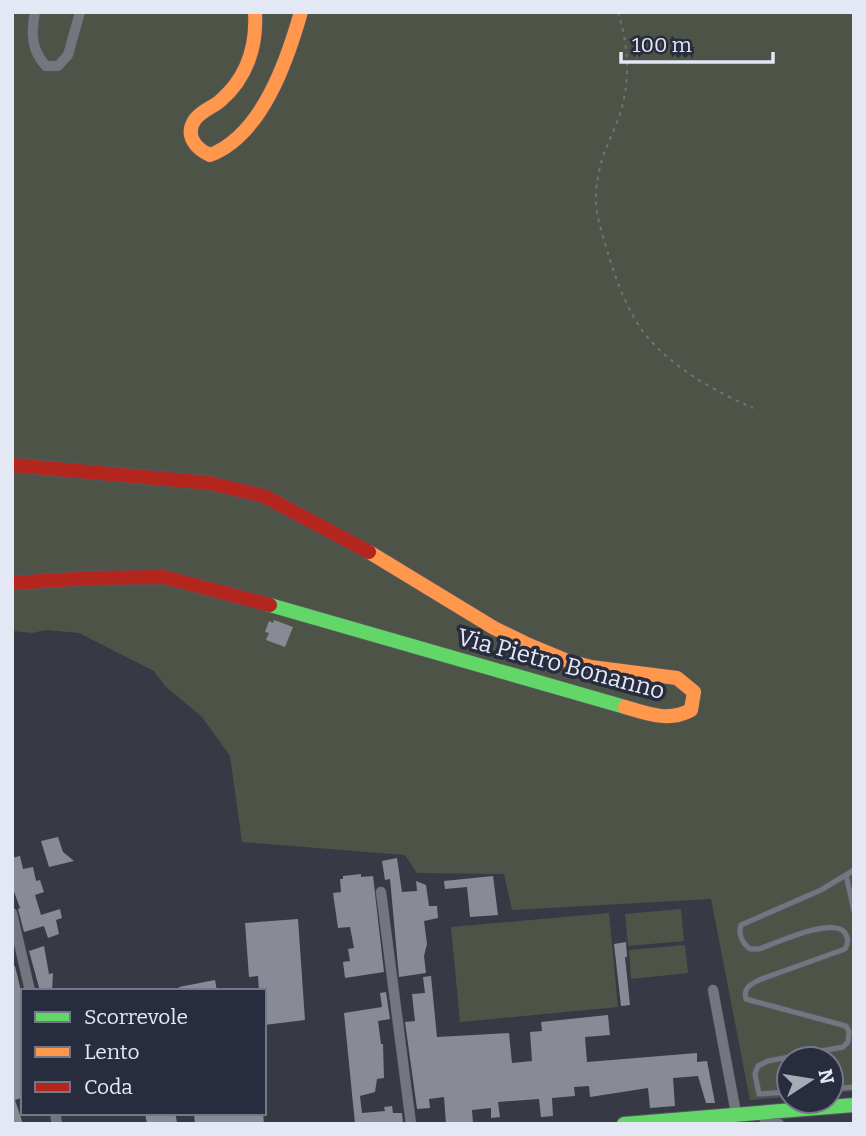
<svg xmlns="http://www.w3.org/2000/svg" width="866" height="1136" font-family="Bitter,serif">
<style>
.green{fill:#4e5347}
.building{fill:#888b95}
.lines{fill:none;stroke-linecap:round;stroke-linejoin:round}
.lane-casing{stroke:#53565f;stroke-width:7}
.street-casing{stroke:#53565f;stroke-width:11}
.fast-casing{stroke:#53565f;stroke-width:16}
.slow-casing{stroke:#53565f;stroke-width:16}
.jam-casing{stroke:#53565f;stroke-width:16}
.path{stroke:#70727a;stroke-width:2;stroke-dasharray:3.5 5;stroke-linecap:butt}
.lane{stroke:#74767f;stroke-width:5}
.street{stroke:#74767f;stroke-width:10}
.fast{stroke:#63d668;stroke-width:14}
.slow{stroke:#ff974d;stroke-width:14}
.jam{stroke:#b3261e;stroke-width:14}
.labels{text-anchor:middle;dominant-baseline:central;stroke-width:7;stroke-linejoin:round;paint-order:stroke}
.street-label{font-size:24px;fill:#e4e8f4;stroke:#282c3f}
</style>
<rect width="100%" height="100%" fill="#373a44"/>
<!-- green -->
<g class="green">
<polygon points="12,12 854,12 854,1091 831,1093 831,1059 789,1059 789,1097 750,1100 711,899 512,910 504,874 417,873 405,855 242,842 230,756 202,717 165,686 154,671 79,633 46,630 32,633 12,631"/>
<polygon points="681,909 684,941 628,946 625,914"/>
<polygon points="609,913 618,1007 460,1022 451,927"/>
<polygon points="685,945 688,973 631,979 629,950"/>
</g>
<!-- building -->
<g class="building">
<polygon points="274,620 293,627 285,647 266,640 269,633 265,632 269,621 273,623"/>
<polygon points="58,837 63,852 74,861 49,867 41,841"/>
<polygon points="20,856 23,869 33,867 36,881 40,880 44,892 35,895 41,915 60,909 62,918 56,920 59,934 48,938 44,926 24,932 18,909 20,908 12,886 12,858"/>
<polygon points="397,858 402,892 417,891 416,881 426,885 429,906 437,906 438,918 424,921 427,944 424,956 426,973 399,977 390,879 385,880 382,861"/>
<polygon points="361,874 361,877 373,876 384,972 345,978 343,962 350,961 348,949 354,948 350,927 338,928 333,893 341,892 340,879 343,879 343,876"/>
<polygon points="493,876 498,915 470,917 467,887 445,889 444,881"/>
<polygon points="298,919 305,1020 264,1025 264,991 259,991 258,976 249,977 245,923"/>
<polygon points="626,942 627,957 625,957 630,1005 621,1006 614,944"/>
<polygon points="44,946 49,974 53,973 52,991 40,991 29,951"/>
<polygon points="12,966 15,966 23,999 23,1092 20,1093 21,1098 15,1100 23,1124 12,1124"/>
<polygon points="431,976 437,1037 509,1033 512,1063 532,1061 530,1032 542,1031 541,1022 608,1015 610,1035 585,1037 587,1062 697,1053 697,1062 707,1061 715,1103 706,1103 698,1076 673,1078 675,1106 650,1108 648,1088 590,1097 589,1086 574,1087 575,1096 552,1098 553,1116 541,1117 539,1099 498,1102 500,1117 491,1118 491,1108 472,1110 473,1123 446,1124 444,1097 429,1099 430,1108 417,1109 405,1022 415,1021 412,994 425,993 423,977"/>
<polygon points="215,980 217,991 180,991 179,987"/>
<polygon points="386,992 390,1019 378,1021 381,1044 383,1044 384,1078 377,1079 375,1092 360,1096 362,1113 385,1111 384,1107 392,1106 393,1113 402,1113 403,1124 355,1124 344,1013 382,1007 380,993"/>
<polygon points="145,1113 175,1113 177,1122 147,1124"/>
<polygon points="202,1113 263,1113 264,1124 195,1124 194,1115"/>
</g>
<g class="lines">
<!-- lane casing -->
<g class="lane-casing">
<g id="lane">
<polyline points="846,875 854,911"/>
<polyline points="831,1089 854,1087"/>
<path d="M789,1092L759,1094L755,1074L758,1066L768,1061L843,1047L848,1042L849,1031L846,1026L753,1001L746,999C743,988 750,985 759,980L845,949C848,943 849,939 845,933C834,916 776,943 759,949H750C742,943 738,934 741,925L821,890L854,870"/>
</g>
</g>
<!-- street casing -->
<g class="street-casing">
<g id="street">
<path d="M35,12C31,33 31,50 46,66H58L68,55L80,12"/>
<polyline points="381,892 411,1124"/>
<polyline points="12,913 30,991"/>
<polyline points="713,990 736,1113"/>
<polyline points="55,1113 57,1124"/>
<polyline points="764,1124 779,1124"/>
</g>
</g>
<!-- fast casing -->
<g class="fast-casing">
<g id="fast">
<polyline points="270,605 625,707"/>
<polyline points="624,1124 854,1105"/>
</g>
</g>
<!-- slow casing -->
<g class="slow-casing">
<g id="slow">
<path d="M255,12C257,46 247,78 220,101C212,108 200,111 194,121C185,136 196,149 210,155C262,135 287,61 301,12"/>
<path d="M369,552L494,628L529,645L565,660L591,667L677,678L694,692L691,710C669,722 648,714 625,707"/>
</g>
</g>
<!-- jam casing -->
<g class="jam-casing">
<g id="jam">
<polyline points="12,465 209,483 264,496 369,552"/>
<polyline points="12,583 91,578 164,577 270,605"/>
</g>
</g>
<!-- path -->
<path class="path" d="M618,12C630,50 631,90 615,127C609,142 602,155 599,172C592,205 598,219 607,250C615,278 627,310 644,333C671,367 714,391 753,408"/>
<!-- lane -->
<use href="#lane" class="lane"/>
<!-- street -->
<use href="#street" class="street"/>
<!-- fast -->
<use href="#fast" class="fast"/>
<!-- slow -->
<use href="#slow" class="slow"/>
<!-- jam -->
<use href="#jam" class="jam"/>
</g>
<g class="labels">
<!-- street labels -->
<g class="street-label">
<text transform="translate(561 664) rotate(15)">Via Pietro Bonanno</text>
</g>
</g>
<!-- border -->
<rect width="866" height="1136" fill="none" stroke="#e4e8f4" stroke-width="28"/>
<!-- legend -->
<rect x="21" y="989" width="245" height="126" fill="#282c3f" stroke="#737787" stroke-width="2"/>
<rect x="35" y="1012" width="35" height="10" fill="#63d668" stroke="#737787" stroke-width="2"/>
<text x="84" y="1024" font-size="21" fill="#e4e8f4">Scorrevole</text>
<rect x="35" y="1047" width="35" height="10" fill="#ff974d" stroke="#737787" stroke-width="2"/>
<text x="84" y="1059" font-size="21" fill="#e4e8f4">Lento</text>
<rect x="35" y="1082" width="35" height="10" fill="#b3261e" stroke="#737787" stroke-width="2"/>
<text x="84" y="1094" font-size="21" fill="#e4e8f4">Coda</text>
<!-- north arrow -->
<g transform="translate(810 1080) rotate(78)"><circle r="33" fill="#282c3f" stroke="#737787" stroke-width="2"/>
<path d="M0-5L12 26L0 18L-12 26Z" fill="#a7abb6"/>
<text y="-10" font-size="19" font-weight="bold" text-anchor="middle" fill="#e4e8f4">N</text>
</g>
<!-- scale -->
<path d="M621 52v10h152v-10" fill="none" stroke="#e4e8f4" stroke-width="3.5"/>
<text x="632" y="52" font-size="21" fill="#e4e8f4" stroke="#282c3f" stroke-width="5" paint-order="stroke">100 m</text>
</svg>
